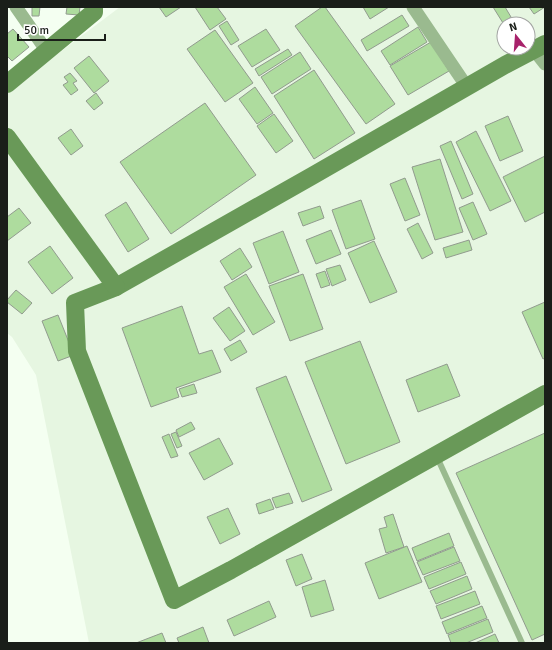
<svg xmlns="http://www.w3.org/2000/svg" width="552" height="650" font-family="Signika,sans-serif">
<style>
.built{fill:#e6f6e1;fill-rule:evenodd}
.building{fill:#aedc9e;stroke:#919b8e}
.lines{fill:none;stroke-linecap:round;stroke-linejoin:round}
.lane{stroke:#9aba8f;stroke-width:6}
.street{stroke:#9aba8f;stroke-width:13}
.secondary{stroke:#699958;stroke-width:18}
</style>
<rect width="100%" height="100%" fill="#f4fff1"/>
<!-- built -->
<path class="built" d="M120,7H545V643H89L36,375L12,337L7,333V92ZM504,24H528V48H504Z"/>
<!-- building -->
<g class="building">
<polygon points="32,7 40,7 39,16 32,16"/>
<polygon points="67,7 80,7 79,15 66,14"/>
<polygon points="159,7 181,7 166,17"/>
<polygon points="195,7 217,7 226,19 210,30"/>
<polygon points="322,7 325,7 395,104 366,124 295,26"/>
<polygon points="363,7 389,7 370,19"/>
<polygon points="493,7 505,7 511,17 503,23"/>
<polygon points="529,7 545,7 534,14"/>
<polygon points="402,15 409,26 367,51 361,40"/>
<polygon points="227,21 239,40 231,45 219,26"/>
<polygon points="418,27 427,42 390,65 381,51"/>
<polygon points="13,29 29,47 12,61 7,56 7,34"/>
<polygon points="266,29 280,50 252,67 238,46"/>
<polygon points="215,30 253,83 225,102 187,49"/>
<polygon points="431,42 449,71 408,95 390,66"/>
<polygon points="288,49 292,55 259,76 255,69"/>
<polygon points="300,52 311,69 272,94 261,77"/>
<polygon points="89,56 109,81 94,93 74,68"/>
<polygon points="314,70 355,133 314,159 274,96"/>
<polygon points="70,73 77,81 73,83 78,90 71,95 63,85 68,82 64,77"/>
<polygon points="255,87 273,113 257,124 239,99"/>
<polygon points="96,93 103,103 94,110 86,101"/>
<polygon points="205,103 256,175 171,234 120,162"/>
<polygon points="274,114 293,141 276,153 257,126"/>
<polygon points="508,116 523,151 500,161 485,126"/>
<polygon points="71,129 83,146 71,155 58,138"/>
<polygon points="476,131 511,201 490,211 456,142"/>
<polygon points="451,141 473,194 462,199 440,146"/>
<polygon points="545,156 545,212 525,222 503,177"/>
<polygon points="440,159 463,232 435,240 412,167"/>
<polygon points="405,178 420,215 405,221 390,184"/>
<polygon points="361,200 375,239 346,249 332,210"/>
<polygon points="126,202 149,239 128,252 105,215"/>
<polygon points="473,202 487,234 473,240 459,208"/>
<polygon points="320,206 324,218 303,226 298,213"/>
<polygon points="19,208 31,223 7,241 7,217"/>
<polygon points="418,223 433,253 422,259 407,229"/>
<polygon points="331,230 341,254 316,264 306,240"/>
<polygon points="283,231 299,272 269,284 253,243"/>
<polygon points="469,240 472,250 446,258 443,248"/>
<polygon points="374,241 397,292 370,303 348,253"/>
<polygon points="50,246 73,278 52,294 28,262"/>
<polygon points="240,248 252,267 232,280 220,261"/>
<polygon points="340,265 346,280 332,286 326,269"/>
<polygon points="325,271 330,285 321,288 316,274"/>
<polygon points="246,274 275,322 253,335 224,287"/>
<polygon points="303,274 323,329 290,341 269,286"/>
<polygon points="16,290 32,303 22,314 7,302 7,300"/>
<polygon points="545,302 545,358 543,359 522,312"/>
<polygon points="182,306 199,354 212,350 221,372 176,388 179,397 151,407 122,328"/>
<polygon points="229,307 245,331 230,341 213,318"/>
<polygon points="58,315 74,355 58,361 42,321"/>
<polygon points="240,340 247,352 231,361 224,349"/>
<polygon points="360,341 400,442 346,464 305,362"/>
<polygon points="447,364 460,396 418,412 406,380"/>
<polygon points="286,376 332,490 302,502 256,388"/>
<polygon points="194,384 197,393 182,397 179,389"/>
<polygon points="191,422 195,429 179,437 176,430"/>
<polygon points="176,432 182,446 177,448 171,434"/>
<polygon points="545,433 545,634 532,640 456,473"/>
<polygon points="169,434 178,456 171,458 162,437"/>
<polygon points="219,438 233,464 204,480 189,453"/>
<polygon points="289,493 293,503 276,508 272,498"/>
<polygon points="270,499 274,509 259,514 256,504"/>
<polygon points="228,508 240,534 220,544 207,517"/>
<polygon points="393,514 404,547 386,553 379,529 387,527 384,517"/>
<polygon points="449,533 454,546 417,561 412,548"/>
<polygon points="407,546 422,582 379,599 365,563"/>
<polygon points="454,547 460,561 423,575 417,562"/>
<polygon points="302,554 312,579 296,586 286,560"/>
<polygon points="461,562 466,574 429,589 424,577"/>
<polygon points="467,576 472,589 436,604 430,591"/>
<polygon points="325,580 334,610 311,617 302,587"/>
<polygon points="475,591 480,604 441,619 436,606"/>
<polygon points="269,601 276,617 234,636 227,620"/>
<polygon points="482,606 487,618 447,634 442,622"/>
<polygon points="488,619 493,632 466,643 451,643 448,635"/>
<polygon points="203,627 209,643 179,643 177,638"/>
<polygon points="162,633 166,643 136,643"/>
<polygon points="495,634 499,643 475,643"/>
</g>
<g class="lines">
<!-- lane -->
<polyline class="lane" points="437,457 522,643"/>
<!-- street -->
<g class="street">
<polyline points="16,7 46,50"/>
<polyline points="413,7 467,87"/>
<polyline points="534,50 545,64"/>
</g>
<!-- secondary -->
<g class="secondary">
<polyline points="545,44 505,65 312,176 116,287 75,303 77,351 174,600 231,570 545,394"/>
<polyline points="7,84 94,12 94,7"/>
<polyline points="7,137 116,287"/>
</g>
</g>
<!-- border -->
<rect width="552" height="650" fill="none" stroke="#1a1e19" stroke-width="16"/>
<!-- north arrow -->
<g transform="translate(516 36) rotate(343)"><circle r="19" fill="#ffffff" stroke="#a3a5a3"/>
<path d="M0-3L7 15L0 10L-7 15Z" fill="#a8226b"/>
<text y="-6" font-size="11" font-weight="bold" text-anchor="middle" fill="#1a1e19">N</text>
</g>
<!-- scale -->
<path d="M18 34v6h87v-6" fill="none" stroke="#1a1e19" stroke-width="2"/>
<text x="24" y="34" font-size="12" fill="#1a1e19" stroke="#ffffff" stroke-width="3" paint-order="stroke">50 m</text>
</svg>
